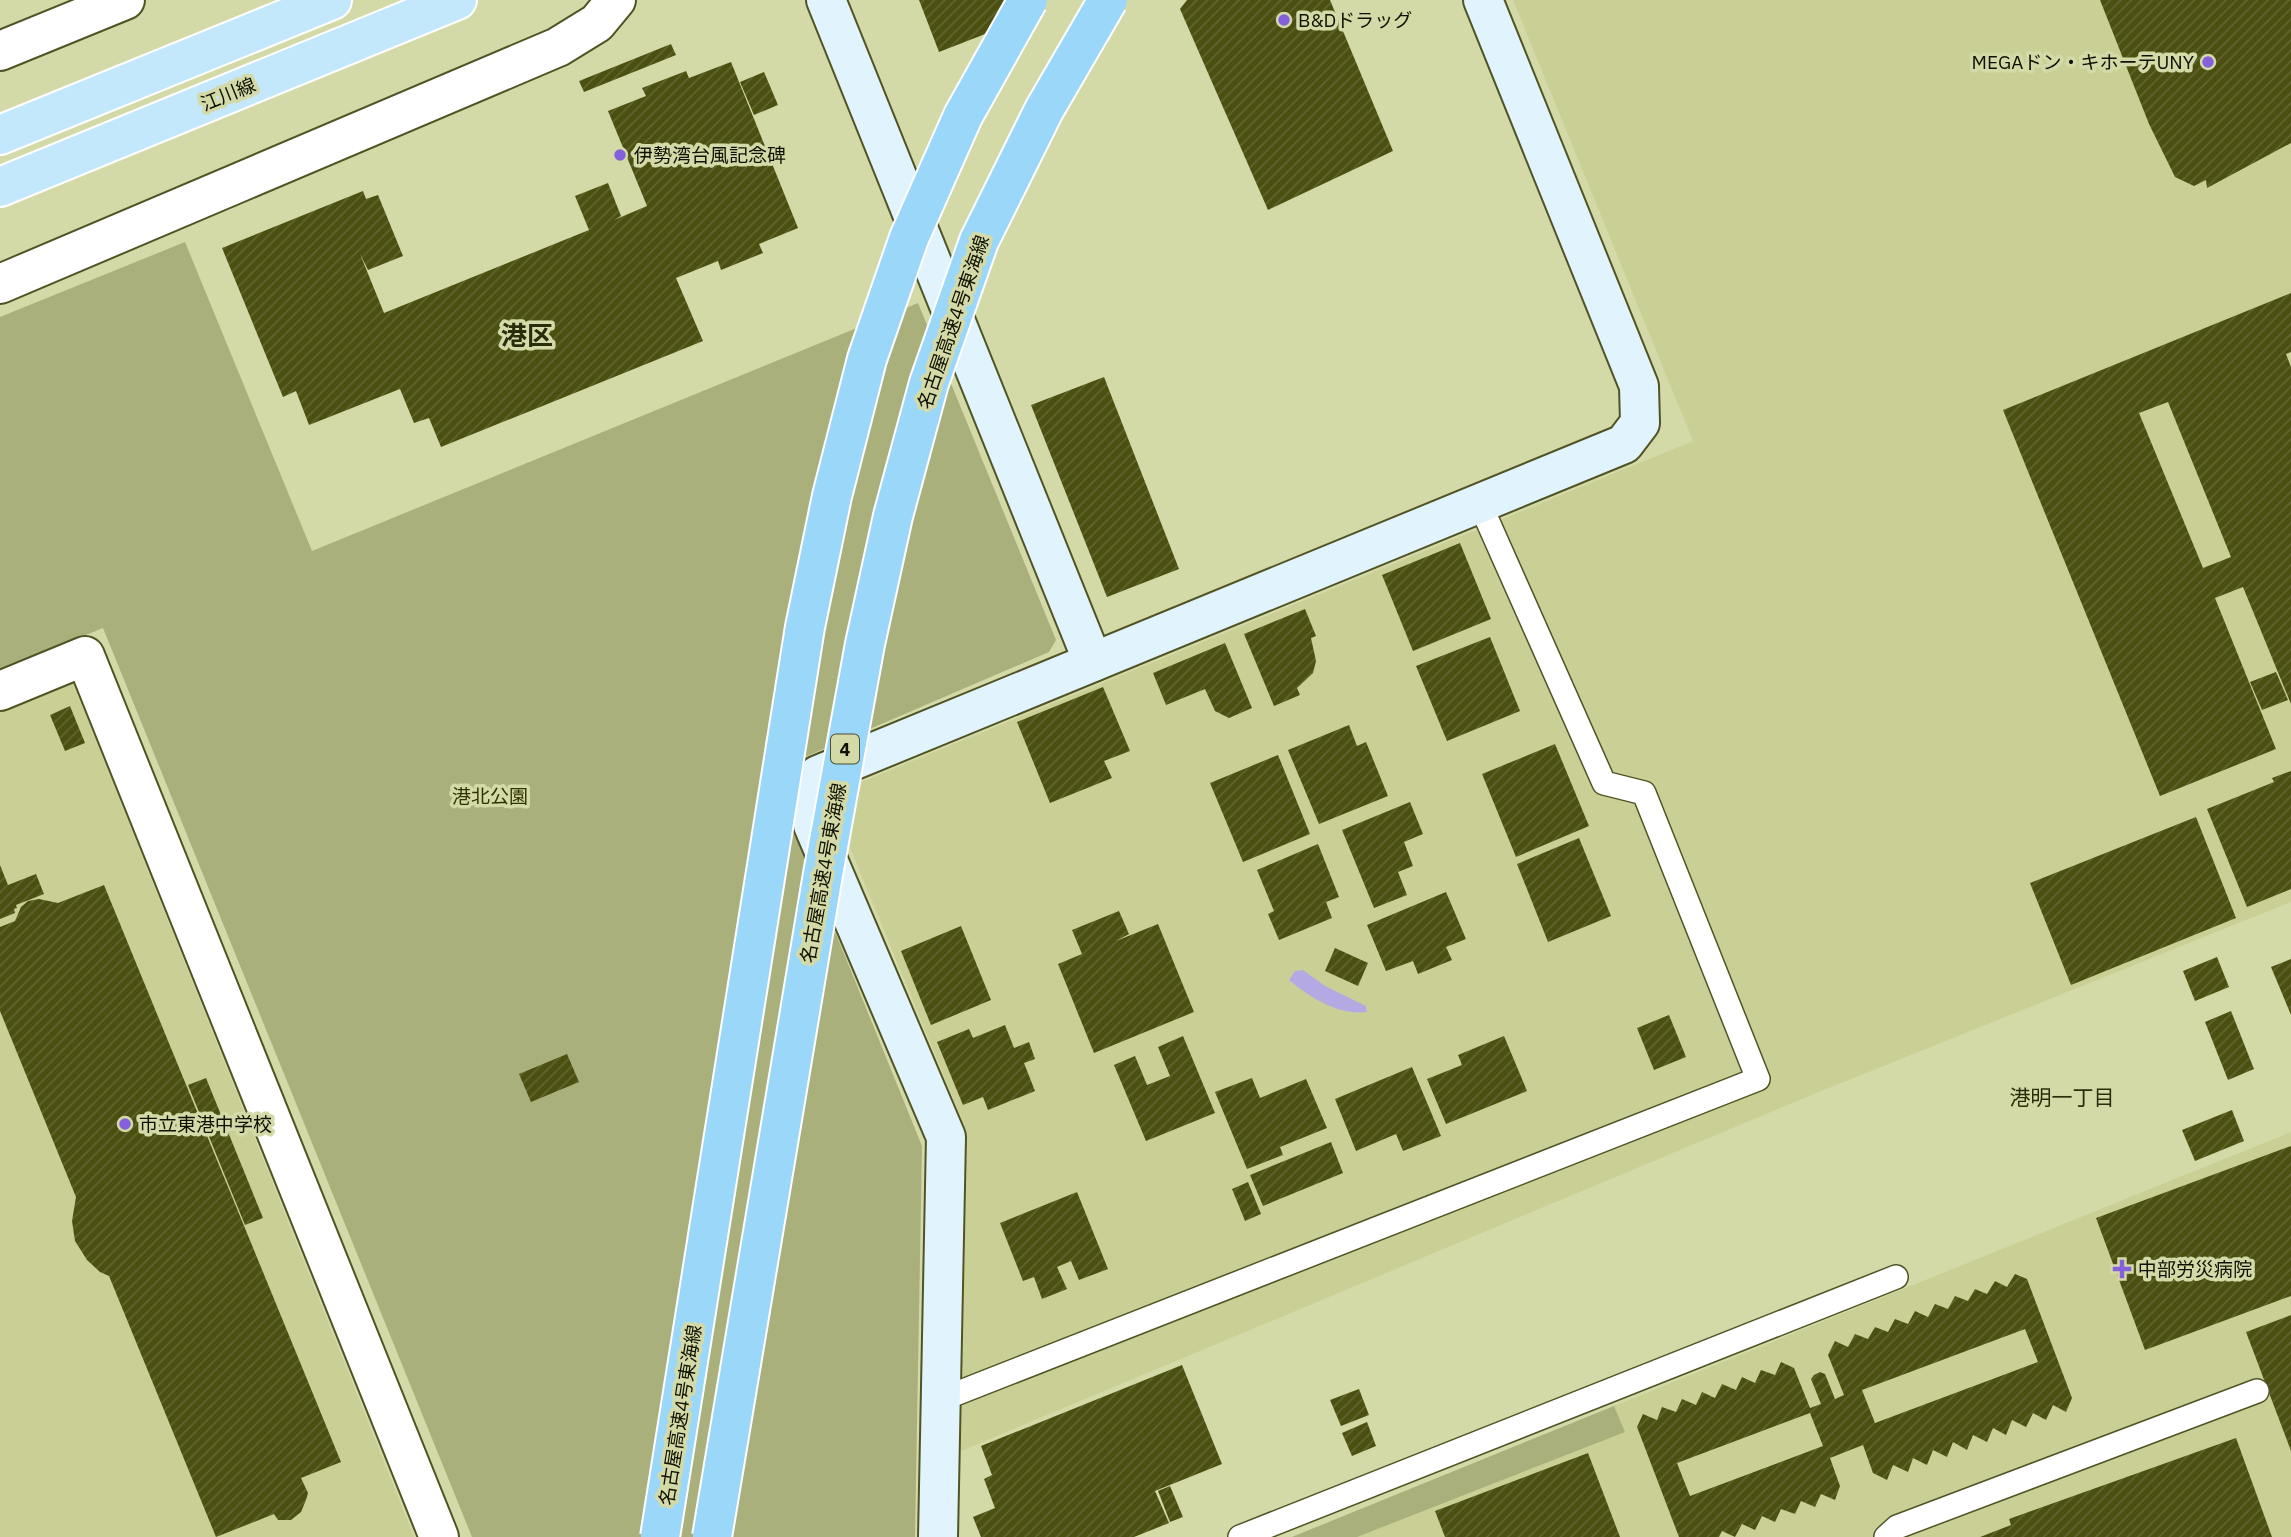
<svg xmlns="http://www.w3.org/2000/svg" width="2291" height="1537" font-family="'IBM Plex Sans','Noto Sans JP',sans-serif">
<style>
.built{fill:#cad095}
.green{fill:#aab07c}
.water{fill:#b5a9e4}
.building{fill:url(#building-hatch);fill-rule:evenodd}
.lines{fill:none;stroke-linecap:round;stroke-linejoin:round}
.lane-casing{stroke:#505425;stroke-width:26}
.street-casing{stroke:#505425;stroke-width:42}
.secondary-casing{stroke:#505425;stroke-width:42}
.primary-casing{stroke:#fff;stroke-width:42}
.lane{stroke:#fff;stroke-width:23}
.street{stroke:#fff;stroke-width:38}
.secondary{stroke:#e1f3fd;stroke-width:38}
.primary{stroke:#c3e7fb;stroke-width:38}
.highway-bridge-casing{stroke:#fff;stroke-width:42;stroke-linecap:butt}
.highway-bridge{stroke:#9bd7f9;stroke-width:38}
.poi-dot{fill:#8460db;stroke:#d4daa7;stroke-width:2.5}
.labels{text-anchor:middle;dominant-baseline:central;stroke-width:7;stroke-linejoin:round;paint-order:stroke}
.shield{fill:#d4daa7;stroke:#4a4d33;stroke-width:2}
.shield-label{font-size:18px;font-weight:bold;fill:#0f1101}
.poi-label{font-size:19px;fill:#0f1101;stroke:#d4daa7;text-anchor:start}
.street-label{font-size:19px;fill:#0f1101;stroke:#d4daa7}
.park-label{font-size:19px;fill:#2f3200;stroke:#d4daa7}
.neighbourhood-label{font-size:21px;fill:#2a2d09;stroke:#d4daa7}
.district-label{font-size:26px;font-weight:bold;fill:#2a2d09;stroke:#d4daa7}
</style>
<defs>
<pattern id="building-hatch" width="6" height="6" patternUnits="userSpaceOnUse" patternTransform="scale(1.75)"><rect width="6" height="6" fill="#4b4f0f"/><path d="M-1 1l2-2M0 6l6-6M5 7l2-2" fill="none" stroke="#616430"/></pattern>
</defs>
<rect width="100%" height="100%" fill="#d4daa7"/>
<!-- built -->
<g class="built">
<polygon points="1513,0 2291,0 2291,902 1814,1094 961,1451 967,1132 839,821 849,787 1693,441"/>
<polygon points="72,681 414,1537 0,1537 0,711"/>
<polygon points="2291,1132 2291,1537 1292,1537 1614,1406"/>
</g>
<!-- green -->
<g class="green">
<polygon points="185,242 312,551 918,303 1056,640 1049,652 793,762 791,823 922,1146 915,1537 472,1537 103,628 0,670 0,317"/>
<polygon points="1614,1406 1625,1432 1357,1537 1292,1537"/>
</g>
<!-- water -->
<path class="water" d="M1303,970L1325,986L1366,1006L1367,1012C1339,1016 1309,997 1289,980L1295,971Z"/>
<!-- building -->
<g class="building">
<polygon points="919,0 1022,0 1029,17 939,52"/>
<polygon points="1187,0 1330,0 1393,151 1268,210 1180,9"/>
<polygon points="2100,0 2291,0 2291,143 2207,188 2206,180 2194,186 2175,177 2149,124"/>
<polygon points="671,44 676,55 584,92 579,81"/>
<polygon points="731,62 798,228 759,244 763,253 721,270 718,261 676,278 703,341 441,447 429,418 414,423 400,389 309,425 296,391 283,397 222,248 363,191 366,199 378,195 403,256 368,270 360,254 384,313 589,230 575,196 608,183 621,216 614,220 647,206 608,111 646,96 642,88 686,71 689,78"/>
<polygon points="764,72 778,105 754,115 740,82"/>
<path d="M2291,293V352L2286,354L2291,367V704L2243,587L2215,598L2276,749L2160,796L2003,410ZM2168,402L2231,557L2203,568L2139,413Z"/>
<polygon points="1104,377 1179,569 1107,597 1031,405"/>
<polygon points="1460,543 1491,619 1413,651 1382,575"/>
<polygon points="1305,609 1316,636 1311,638 1316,661 1313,673 1297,688 1300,695 1274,706 1244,634"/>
<polygon points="1490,637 1520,711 1447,741 1416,666"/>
<polygon points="1225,643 1252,708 1229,718 1215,711 1205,689 1166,705 1153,673"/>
<polygon points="2276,672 2288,700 2262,710 2250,682"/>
<polygon points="1103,687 1130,751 1104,761 1112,778 1050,803 1017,722"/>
<polygon points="70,706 85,743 65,751 50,715"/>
<polygon points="1349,725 1357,746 1366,742 1388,796 1319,824 1288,750"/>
<polygon points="1555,744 1589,826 1516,857 1482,774"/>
<polygon points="1278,755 1310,834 1243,862 1210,783"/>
<polygon points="2291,771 2291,889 2247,907 2207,809 2274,782 2272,778"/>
<polygon points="1410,802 1423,834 1404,842 1413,866 1398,872 1407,895 1374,908 1342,830"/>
<polygon points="2196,817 2236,918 2071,985 2030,883"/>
<polygon points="1579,838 1611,916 1548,942 1517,864"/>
<polygon points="1318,844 1339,897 1326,902 1332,918 1279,940 1268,914 1274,911 1257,870"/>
<polygon points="0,865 8,885 36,874 44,894 16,905 17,908 14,909 15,913 0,919"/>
<polygon points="104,885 341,1462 301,1478 308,1493 306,1500 301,1512 291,1520 278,1520 274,1514 216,1537 109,1276 100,1272 87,1260 75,1241 72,1221 76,1197 0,1011 0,927 15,921 21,907 28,901 39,899 58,903"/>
<polygon points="1446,892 1466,939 1446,947 1452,960 1418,974 1413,961 1386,971 1367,925"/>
<polygon points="1119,911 1129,934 1116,941 1158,924 1194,1012 1094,1053 1058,964 1082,954 1072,930"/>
<polygon points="961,926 991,1000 931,1025 901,951"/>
<polygon points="1335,948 1368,963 1358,986 1325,971"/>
<polygon points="2217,957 2229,987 2195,1001 2183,971"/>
<polygon points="2291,959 2291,1015 2271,967"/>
<polygon points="2231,1011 2254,1069 2228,1080 2205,1022"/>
<polygon points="1669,1015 1686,1057 1654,1070 1637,1028"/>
<polygon points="1005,1025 1014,1048 1029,1042 1035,1059 1024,1063 1035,1091 988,1110 983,1097 963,1105 937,1042 969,1029 973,1038"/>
<polygon points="1183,1036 1215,1113 1146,1141 1114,1065 1135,1056 1147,1085 1170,1076 1158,1047"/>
<polygon points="1504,1036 1527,1091 1446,1124 1427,1079 1462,1065 1458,1055"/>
<polygon points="567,1054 579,1082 531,1102 519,1074"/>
<polygon points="1412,1067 1441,1136 1403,1151 1396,1134 1356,1151 1335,1099"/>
<polygon points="206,1078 263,1218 245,1225 188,1085"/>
<polygon points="1252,1078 1260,1098 1306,1079 1327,1128 1280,1147 1283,1155 1247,1169 1215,1092"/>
<polygon points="2232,1110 2244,1141 2195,1161 2182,1130"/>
<polygon points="1331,1142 1343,1173 1263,1206 1250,1175"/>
<polygon points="2291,1146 2291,1296 2145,1350 2096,1218"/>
<polygon points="1248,1182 1261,1214 1245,1221 1232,1189"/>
<polygon points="1077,1192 1108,1269 1079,1280 1071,1261 1057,1267 1067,1289 1042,1299 1034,1277 1023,1281 1000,1223"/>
<path d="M2015,1274L2027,1279L2072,1398L2066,1412L2053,1405L2046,1420L2033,1413L2026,1427L2012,1420L2006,1435L1993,1428L1987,1442L1973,1435L1967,1450L1953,1442L1947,1457L1933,1450L1927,1465L1913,1458L1908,1472L1893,1465L1887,1480L1873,1473L1863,1445L1830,1458L1840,1486L1835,1500L1821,1494L1815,1507L1801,1501L1795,1514L1781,1509L1775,1522L1762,1516L1755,1530L1742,1524L1735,1537L1722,1531L1719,1537H1679L1637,1427L1643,1414L1657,1420L1662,1407L1676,1412L1682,1399L1696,1405L1702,1392L1715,1398L1722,1384L1736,1390L1742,1377L1755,1383L1761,1370L1775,1375L1781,1362L1794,1368L1810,1408L1821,1404L1811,1379L1814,1375L1820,1372L1825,1374L1835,1399L1844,1395L1828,1355L1835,1341L1848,1347L1855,1334L1868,1339L1875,1327L1888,1332L1895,1319L1908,1324L1915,1311L1928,1317L1935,1304L1948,1309L1955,1296L1968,1301L1975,1289L1987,1294L1995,1281L2007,1287ZM2025,1329L2038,1362L1875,1423L1862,1390ZM1810,1413L1823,1446L1690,1496L1677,1463Z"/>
<polygon points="2291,1315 2291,1451 2246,1332"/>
<polygon points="1182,1365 1222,1464 1155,1491 1169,1523 1134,1537 981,1537 973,1517 995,1508 984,1479 992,1475 981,1446"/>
<polygon points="1359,1389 1369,1415 1341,1426 1330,1400"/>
<polygon points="1367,1422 1376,1446 1352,1456 1342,1433"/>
<polygon points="2236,1438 2272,1537 1980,1537 2011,1525 2009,1519"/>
<polygon points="1588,1453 1620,1537 1445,1537 1435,1511"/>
<polygon points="1170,1486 1183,1517 1170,1522 1158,1491"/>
</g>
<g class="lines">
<!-- lane casing -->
<g class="lane-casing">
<g id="lane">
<polyline points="940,1400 1758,1079 1644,793 1604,783 1480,504"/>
<polyline points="1240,1537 1896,1277"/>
<polyline points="1886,1537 1897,1527 2257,1391"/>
</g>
</g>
<!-- street casing -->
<g class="street-casing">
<g id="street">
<polyline points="0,51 125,0"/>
<polyline points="0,284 558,47 597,23 616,0"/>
<polyline points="0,691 85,656 439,1537"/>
</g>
</g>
<!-- secondary casing -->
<g class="secondary-casing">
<g id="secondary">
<polyline points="826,0 1093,662"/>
<polyline points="938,1537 946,1137 813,825 818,775 1624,444 1640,423 1639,386 1483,0"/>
</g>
</g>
<!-- primary casing -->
<g class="primary-casing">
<g id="primary">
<polyline points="0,135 332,0"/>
<polyline points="0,187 457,0"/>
</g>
</g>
<!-- lane -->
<use href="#lane" class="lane"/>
<!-- street -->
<use href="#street" class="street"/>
<!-- secondary -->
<use href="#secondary" class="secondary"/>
<!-- primary -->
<use href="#primary" class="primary"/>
<!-- highway-bridge casing -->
<g class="highway-bridge-casing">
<g id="highway-bridge">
<polyline points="660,1537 805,627 832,496 867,359 909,238 963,116 1028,0"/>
<polyline points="712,1537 823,874 865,644 893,516 929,383 979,241 1044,110 1108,0"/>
</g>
</g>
<!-- highway-bridge -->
<use href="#highway-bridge" class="highway-bridge"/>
</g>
<!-- markers -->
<g class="poi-dot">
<circle cx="1284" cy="20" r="7"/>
<circle cx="2208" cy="62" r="7"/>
<circle cx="620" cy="155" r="7"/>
<circle cx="125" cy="1124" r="7"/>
<path d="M2118.5 1258.5h7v7h7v7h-7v7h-7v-7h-7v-7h7z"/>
</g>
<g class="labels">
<!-- shield labels -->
<rect class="shield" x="831" y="734.5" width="28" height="29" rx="5"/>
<g class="shield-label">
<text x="845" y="749">4</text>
</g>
<!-- poi labels -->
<g class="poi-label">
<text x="1298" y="20">B&amp;Dドラッグ</text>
<text x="2194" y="62" text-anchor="end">MEGAドン・キホーテUNY</text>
<text x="634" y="155">伊勢湾台風記念碑</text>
<text x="139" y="1124">市立東港中学校</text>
<text x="2138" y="1269">中部労災病院</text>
</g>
<!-- street labels -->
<g class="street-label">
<text transform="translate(228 94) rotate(-22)">江川線</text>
<text transform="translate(953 322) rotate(-71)">名古屋高速4号東海線</text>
<text transform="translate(823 873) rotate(-80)">名古屋高速4号東海線</text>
<text transform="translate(680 1415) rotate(-81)">名古屋高速4号東海線</text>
</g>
<!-- park labels -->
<g class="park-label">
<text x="490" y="796">港北公園</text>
</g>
<!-- neighbourhood labels -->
<g class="neighbourhood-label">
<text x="2062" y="1097">港明一丁目</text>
</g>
<!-- district labels -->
<g class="district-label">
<text x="527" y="335">港区</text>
</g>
</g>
</svg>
